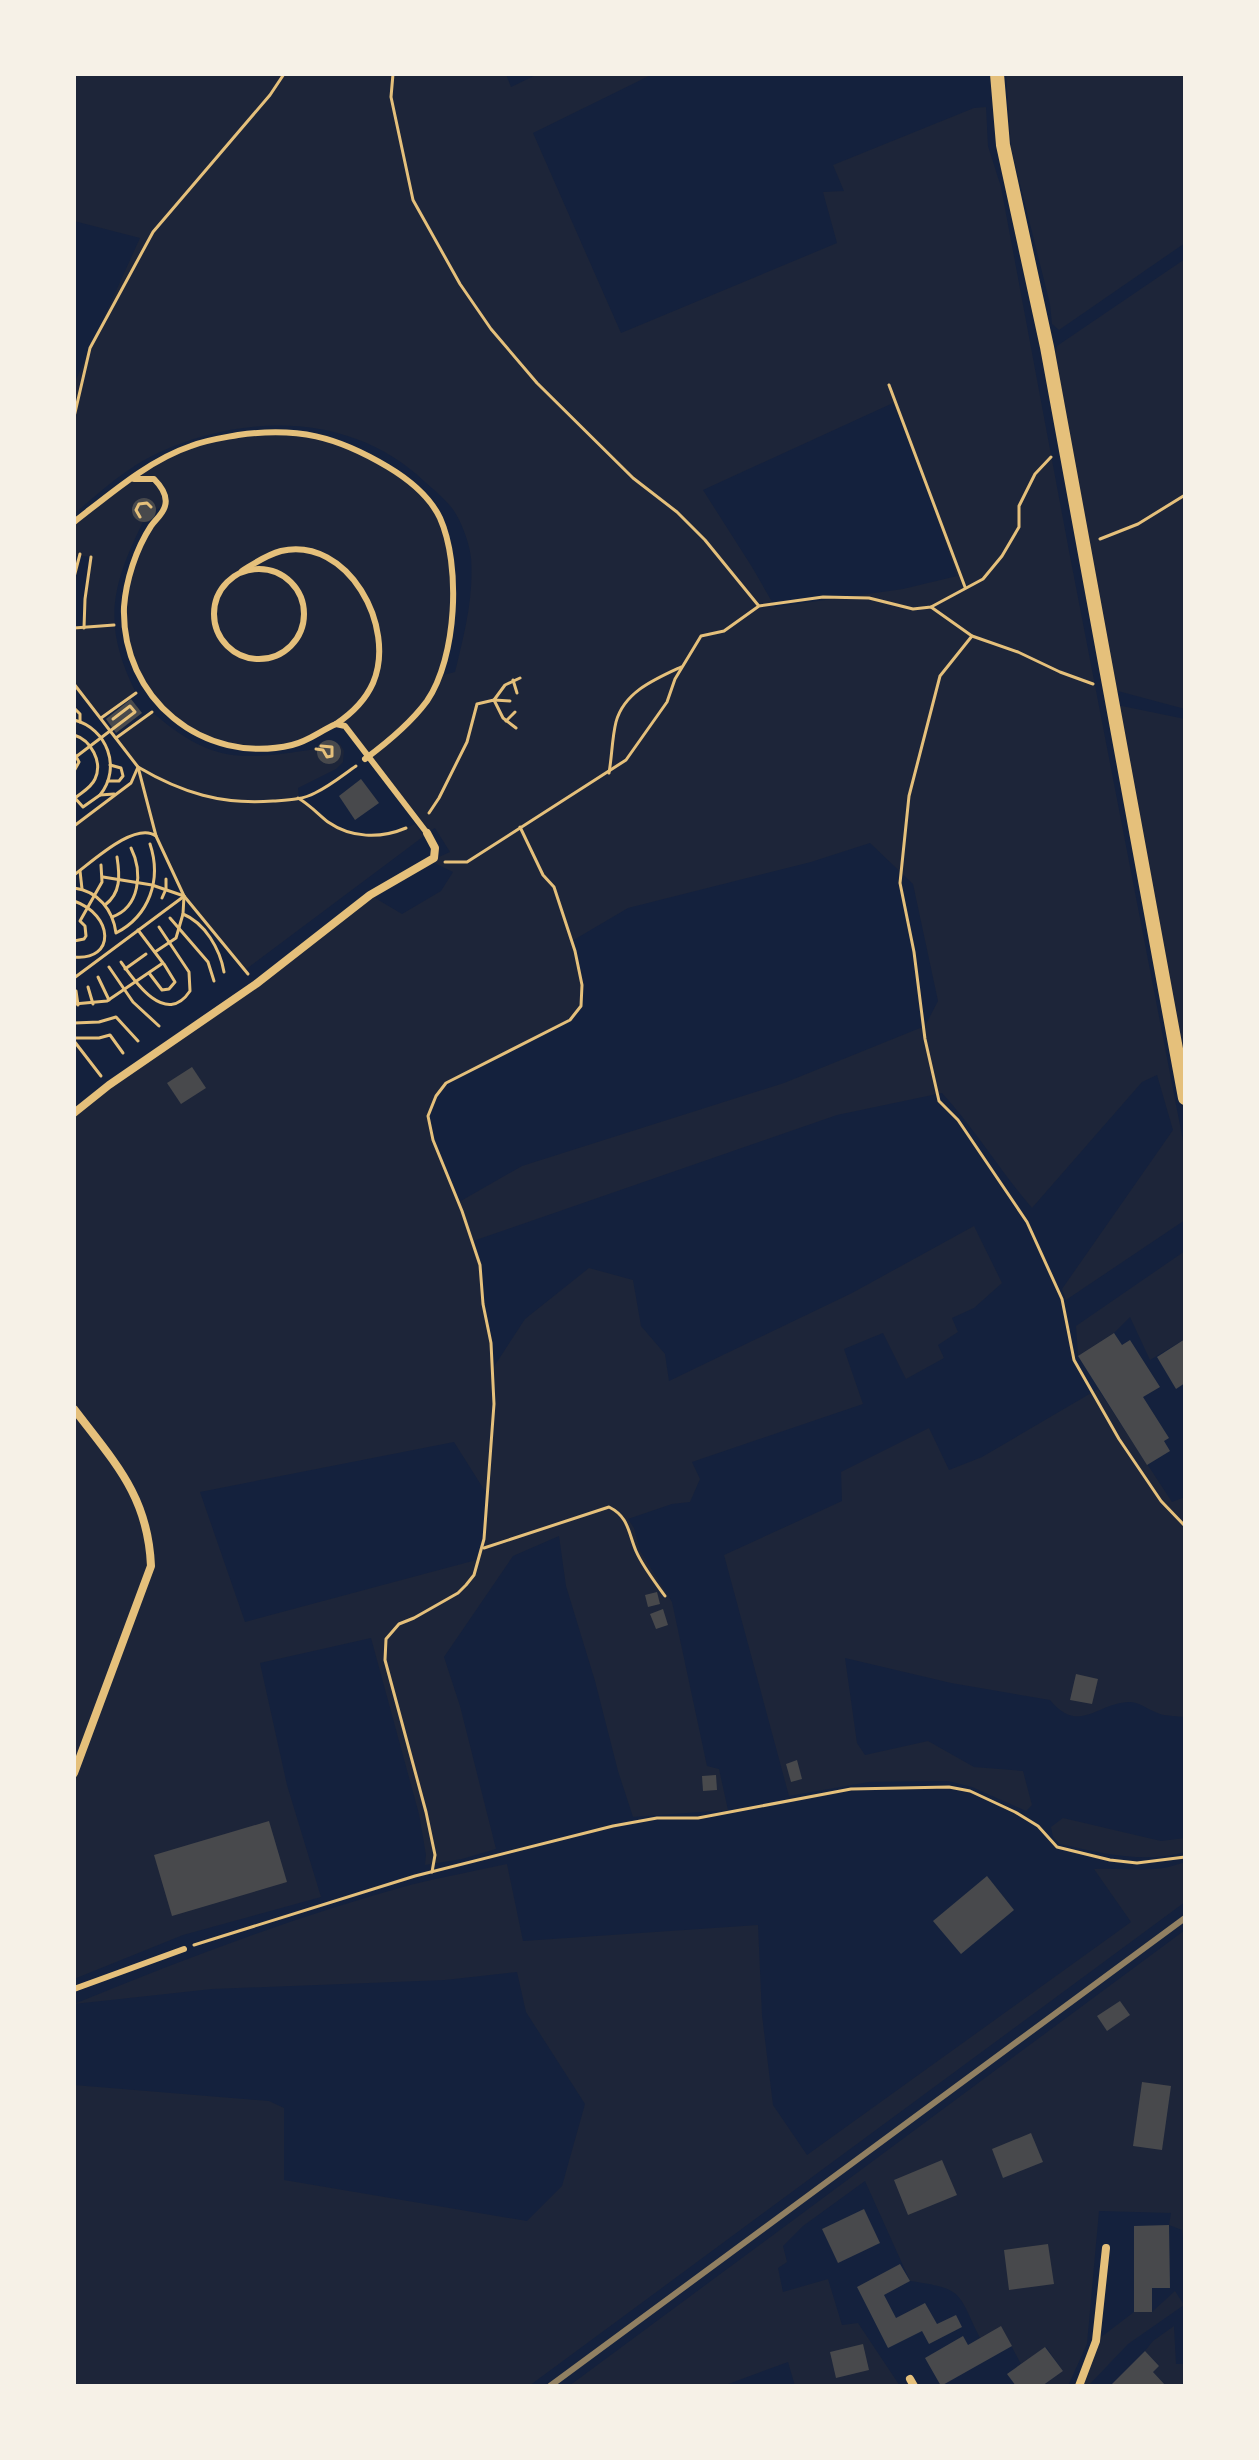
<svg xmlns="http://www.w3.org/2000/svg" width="1259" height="2460" font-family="'Zilla Slab',serif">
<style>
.green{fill:#1d2539;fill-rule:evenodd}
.building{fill:#48494c}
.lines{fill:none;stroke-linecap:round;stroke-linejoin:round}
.path{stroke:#e5c07b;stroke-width:3}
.service{stroke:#e5c07b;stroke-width:6}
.minor{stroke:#e5c07b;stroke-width:8}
.tertiary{stroke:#e5c07b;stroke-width:14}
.rail{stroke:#918062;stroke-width:6}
</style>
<rect width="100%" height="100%" fill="#14213d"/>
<!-- green -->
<g class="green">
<path d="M74,74H506L511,87L538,74H653L533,133L621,333L837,243L823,192L844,191L833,165L974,108L986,107L988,146L1001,187L1069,551L1185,1151V1220L1066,1300L1062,1289L1173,1130L1157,1075L1142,1082L1032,1208C1000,1171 975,1129 942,1093L837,1115L473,1241L480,1265L493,1368L525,1319L589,1268L633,1280L641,1326L665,1354L669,1381L852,1293L974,1226L1002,1283L974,1308L952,1318L958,1332L938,1345L944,1358L906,1379L883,1333L844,1349L863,1404L692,1462L700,1479L690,1502L672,1504L628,1519L634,1528L640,1551L672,1602L707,1766L719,1769L728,1810L633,1817L618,1771L595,1681L566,1586L559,1536L513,1556L444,1657L460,1706L496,1849L462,1859L425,1865L426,1855L419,1814L371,1638L260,1663L287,1785L321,1897L183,1935L74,1979V1113L256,984L370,895L402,914L441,891L453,872L430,861L450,852L435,828L427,833L345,726L336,724L316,737L277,748L218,742L171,717L132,662L124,619L132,567L165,505L156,510L150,520L143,522C111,587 102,625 136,693L101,718L74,684V628H83L91,557L74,555V522L138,475L188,446L277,430L354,447L415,487L439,517L449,549L452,617L439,676L455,672C464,635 474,597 471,558C470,544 460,517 451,507C444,498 434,490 425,482C352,412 245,413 158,453C127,467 99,493 74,514V384L140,238L74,221ZM893,403L919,466L957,576L903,589L775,607L752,567L703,490ZM870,843L913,884L938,1001L925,1026L784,1083L522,1166L459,1202L433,1140L428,1116L436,1096L446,1083L466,1071L570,1020C591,992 579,973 572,941L628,908L811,862ZM454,1442L488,1496L484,1539L480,1559L245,1622L200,1492Z"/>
<polygon points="1006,74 1185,74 1185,243 1059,330 1052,324 1050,304 1011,148"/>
<polygon points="1185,259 1185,709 1114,690 1055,353 1057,346"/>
<polygon points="1117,705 1185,719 1185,1061"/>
<path d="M152,712C214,765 241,760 317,749L320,760L331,763L340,755V744L344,751L343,762L336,769L298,788L299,798C340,830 362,848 415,824L424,836L245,970L184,896L156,836C135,821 92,862 74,875V826L131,783L138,767L116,738Z"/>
<polygon points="1185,1251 1185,1339 1150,1360 1130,1317 1114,1333 1078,1356 1076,1326"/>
<path d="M1098,1389L1172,1502L1185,1497V1717C1177,1716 1167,1716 1160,1714C1150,1711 1140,1702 1130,1702C1096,1703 1079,1735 1050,1700L951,1683L845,1658L857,1743L865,1755L928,1741L974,1767L1023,1771L1032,1805L1026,1811L972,1787L948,1781L869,1782L789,1796L724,1555L842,1501L841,1472L929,1428L949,1470L982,1457Z"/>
<path d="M1063,1818L1161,1841L1185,1838V1852C1144,1864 1101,1853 1060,1844L1053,1837L1051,1827Z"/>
<path d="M1185,1862V1902L529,2386H74V2085L269,2101L284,2108V2180L527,2221L562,2186L585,2104L526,2012L517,1972L445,1980L212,1989L74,2004C184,1959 296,1916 410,1885C442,1877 475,1871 507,1864L523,1941L758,1925L762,2015L773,2105L807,2155L1131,1922L1094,1869C1130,1867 1150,1875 1185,1862Z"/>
<path d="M1185,1930V2255L1182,2230L1169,2225L1171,2213L1099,2211L1087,2344L1068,2386H1042L1063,2371L1046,2347L1021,2364L1001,2327L980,2338C957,2292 965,2289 910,2281L865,2181L803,2226L783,2246L787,2262L778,2268L783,2292L828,2279L842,2325L858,2323L900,2386H795L788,2362L723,2386H569Z"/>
<polygon points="1175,2291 1184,2305 1128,2344 1088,2386 1079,2386 1096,2341 1134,2312 1152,2312"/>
<polygon points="1174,2326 1176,2364 1185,2364 1184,2386 1166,2386 1153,2372 1159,2366 1145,2351 1153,2341"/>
</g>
<!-- building -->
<g class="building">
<circle cx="144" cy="510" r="12"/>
<polygon points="131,699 142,713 116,733 106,719"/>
<circle cx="329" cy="752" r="12"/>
<polygon points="361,779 379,803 355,820 339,796"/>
<polygon points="192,1067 206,1088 181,1104 167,1083"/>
<polygon points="1114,1333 1122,1345 1130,1340 1160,1387 1143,1397 1169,1438 1164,1441 1170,1451 1147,1465 1078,1356"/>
<polygon points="1185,1339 1185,1383 1176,1389 1157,1357"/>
<polygon points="657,1592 660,1604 648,1607 645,1595"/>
<polygon points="663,1609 668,1625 656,1629 650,1614"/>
<polygon points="1076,1674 1098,1679 1092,1704 1070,1700"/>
<polygon points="797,1760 802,1779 791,1782 786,1764"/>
<polygon points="716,1775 717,1790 703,1791 702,1776"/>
<polygon points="269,1821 287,1882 172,1916 154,1855"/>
<polygon points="987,1876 1014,1910 961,1954 933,1921"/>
<polygon points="1120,2001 1130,2015 1107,2031 1097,2016"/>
<polygon points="1142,2082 1171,2086 1162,2150 1133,2146"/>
<polygon points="1031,2133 1043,2162 1003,2178 992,2149"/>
<polygon points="942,2160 957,2195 908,2215 894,2180"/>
<polygon points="864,2209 880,2243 838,2263 822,2229"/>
<polygon points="1169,2225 1170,2288 1152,2288 1152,2312 1134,2312 1134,2226"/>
<polygon points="1048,2244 1054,2284 1009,2290 1004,2250"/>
<polygon points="900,2264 910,2281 884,2295 896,2318 925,2303 937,2324 956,2315 962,2327 929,2344 922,2331 888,2348 857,2287"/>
<polygon points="1001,2326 1012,2346 941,2386 925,2358 963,2336 968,2345"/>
<polygon points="863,2344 869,2370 836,2378 830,2352"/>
<polygon points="1045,2347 1063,2371 1042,2386 1016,2386 1007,2374"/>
<polygon points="1145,2351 1159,2366 1153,2372 1166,2386 1110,2386"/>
</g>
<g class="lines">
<!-- path -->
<g class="path">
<polyline points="393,74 391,97 413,200 460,284 491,329 537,383 633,478 677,512 705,540 758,605"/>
<polyline points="889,385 965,587"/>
<polyline points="74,417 90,348 153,232 270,95 284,74"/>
<polyline points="140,517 136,510 139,504 147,503 151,507"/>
<polyline points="1100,539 1138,524 1185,495"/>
<polyline points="74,577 80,554"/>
<polyline points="931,607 972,636 1018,652 1060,672 1093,684"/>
<polyline points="74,628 114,625"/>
<polyline points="84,628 85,599 91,557"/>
<polyline points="972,636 940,676 909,796 900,883 914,952 925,1039 939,1101 958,1120 1027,1222 1062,1299 1074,1360 1119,1439 1161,1501 1185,1526"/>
<polyline points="513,680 517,693"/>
<polyline points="74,684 138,767 156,836"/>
<polyline points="510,701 494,700 505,685 520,678"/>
<polyline points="74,708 80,714 80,722"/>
<polyline points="101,718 136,693"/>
<path d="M74,720C107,728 122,768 100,795"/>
<polyline points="506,721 515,712"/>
<path d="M74,735C91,740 103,762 95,779C91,788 82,792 75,798"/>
<polyline points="116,738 152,712"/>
<polyline points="316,749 323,750 327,757 332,756 332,747 321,746"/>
<polyline points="74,753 79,762 74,771"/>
<polyline points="77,756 135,712 130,706 113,719"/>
<path d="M609,773C612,756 612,738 616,722C624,692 655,679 681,667"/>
<polyline points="108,781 119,781 123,776 121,768 110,765"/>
<polyline points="74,797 83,807 100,795 114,794"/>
<path d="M298,798C310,805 318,814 328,822C351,838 380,839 406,828"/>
<polyline points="429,813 439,798 467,742 477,704 494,700 503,718 516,728"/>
<path d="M74,826L131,783L138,767C182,793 222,805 273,801C287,800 302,800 315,793C330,786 343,775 356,766"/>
<polyline points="445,862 467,862 626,760 667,702 675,679 701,636 724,631 759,606 823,597 869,598 913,609 931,607 983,579 1002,556 1019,527 1019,506 1035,474 1051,457"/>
<polyline points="80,871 82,889"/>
<path d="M74,875C92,862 135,821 156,836L184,896L248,974"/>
<polyline points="103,877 152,885 184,896"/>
<path d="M74,888C98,891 113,910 116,933C149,916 162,880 150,844"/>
<path d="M184,896L183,914C205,923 220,949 224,972"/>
<polyline points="162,898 166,889 166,879"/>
<path d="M74,901C114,915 116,961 74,957"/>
<path d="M105,905C121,893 120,876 117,857"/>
<path d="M112,917C140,907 143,872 131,848"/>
<polyline points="170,918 208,962 214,981"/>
<polyline points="74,941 84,939 86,936 85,926 80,921 102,882 101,865"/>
<polyline points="155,952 176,938 183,914"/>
<path d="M121,962C135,982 166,1027 190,991L189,972L159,927"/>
<polyline points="109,967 133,1002 159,1026"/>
<polyline points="125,969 146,954"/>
<polyline points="149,973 162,990 169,989 175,982 164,964"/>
<polyline points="98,977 109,1000"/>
<polyline points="74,978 183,897"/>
<polyline points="88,987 93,1004"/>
<polyline points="76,991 78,1005"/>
<polyline points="74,1004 107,1001 163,963 138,930"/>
<polyline points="74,1023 99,1022 116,1017 138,1041"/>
<polyline points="74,1038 99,1038 110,1035 123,1053"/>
<polyline points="74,1041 101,1076"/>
<path d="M484,1548L609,1507C629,1517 628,1532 636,1551C643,1567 655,1582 665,1596"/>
<polyline points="432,1872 435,1855 426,1812 385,1660 386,1639 399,1624 414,1618 458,1593 466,1585 474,1575 484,1539 494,1404 491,1343 483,1304 480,1265 462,1211 433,1140 428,1116 436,1096 446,1083 570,1020 581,1006 582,985 575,951 554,887 543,875 520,827"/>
<polyline points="194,1945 415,1876 613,1826 657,1818 698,1818 851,1789 949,1787 970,1791 1015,1812 1038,1826 1057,1847 1110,1860 1137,1863 1185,1857"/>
</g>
<!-- service -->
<g class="service">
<path d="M134,479H154C161,486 168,496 165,506C163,514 156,519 151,526C136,549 126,580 124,607C121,698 203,766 292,745C309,741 320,731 336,724L345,726L427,833"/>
<path d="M74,522C109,495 149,460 191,446C206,440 222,438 238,435C298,427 336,436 388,467C408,479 430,497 440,518C461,565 457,657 427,701C410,724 388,742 365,759"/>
<circle cx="259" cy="614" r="45"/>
<path d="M242,571C255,563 266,555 281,551C348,536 397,627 373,683C365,701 351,714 336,724"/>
<polyline points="74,1989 184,1949"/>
</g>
<!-- minor -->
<g class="minor">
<polyline points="74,1113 109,1085 256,984 370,895 434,858 435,848 427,833"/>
<path d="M74,1409C115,1463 148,1496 151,1566L74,1773"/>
<polyline points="910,2379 914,2386"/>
<polyline points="1079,2386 1096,2341 1106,2248"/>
</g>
<!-- tertiary -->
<polyline class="tertiary" points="997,74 1003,145 1047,347 1185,1098"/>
<!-- rail -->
<polyline class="rail" points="550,2386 1185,1918"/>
</g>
<!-- border -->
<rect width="1259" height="2460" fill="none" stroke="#f6f1e7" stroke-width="152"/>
</svg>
